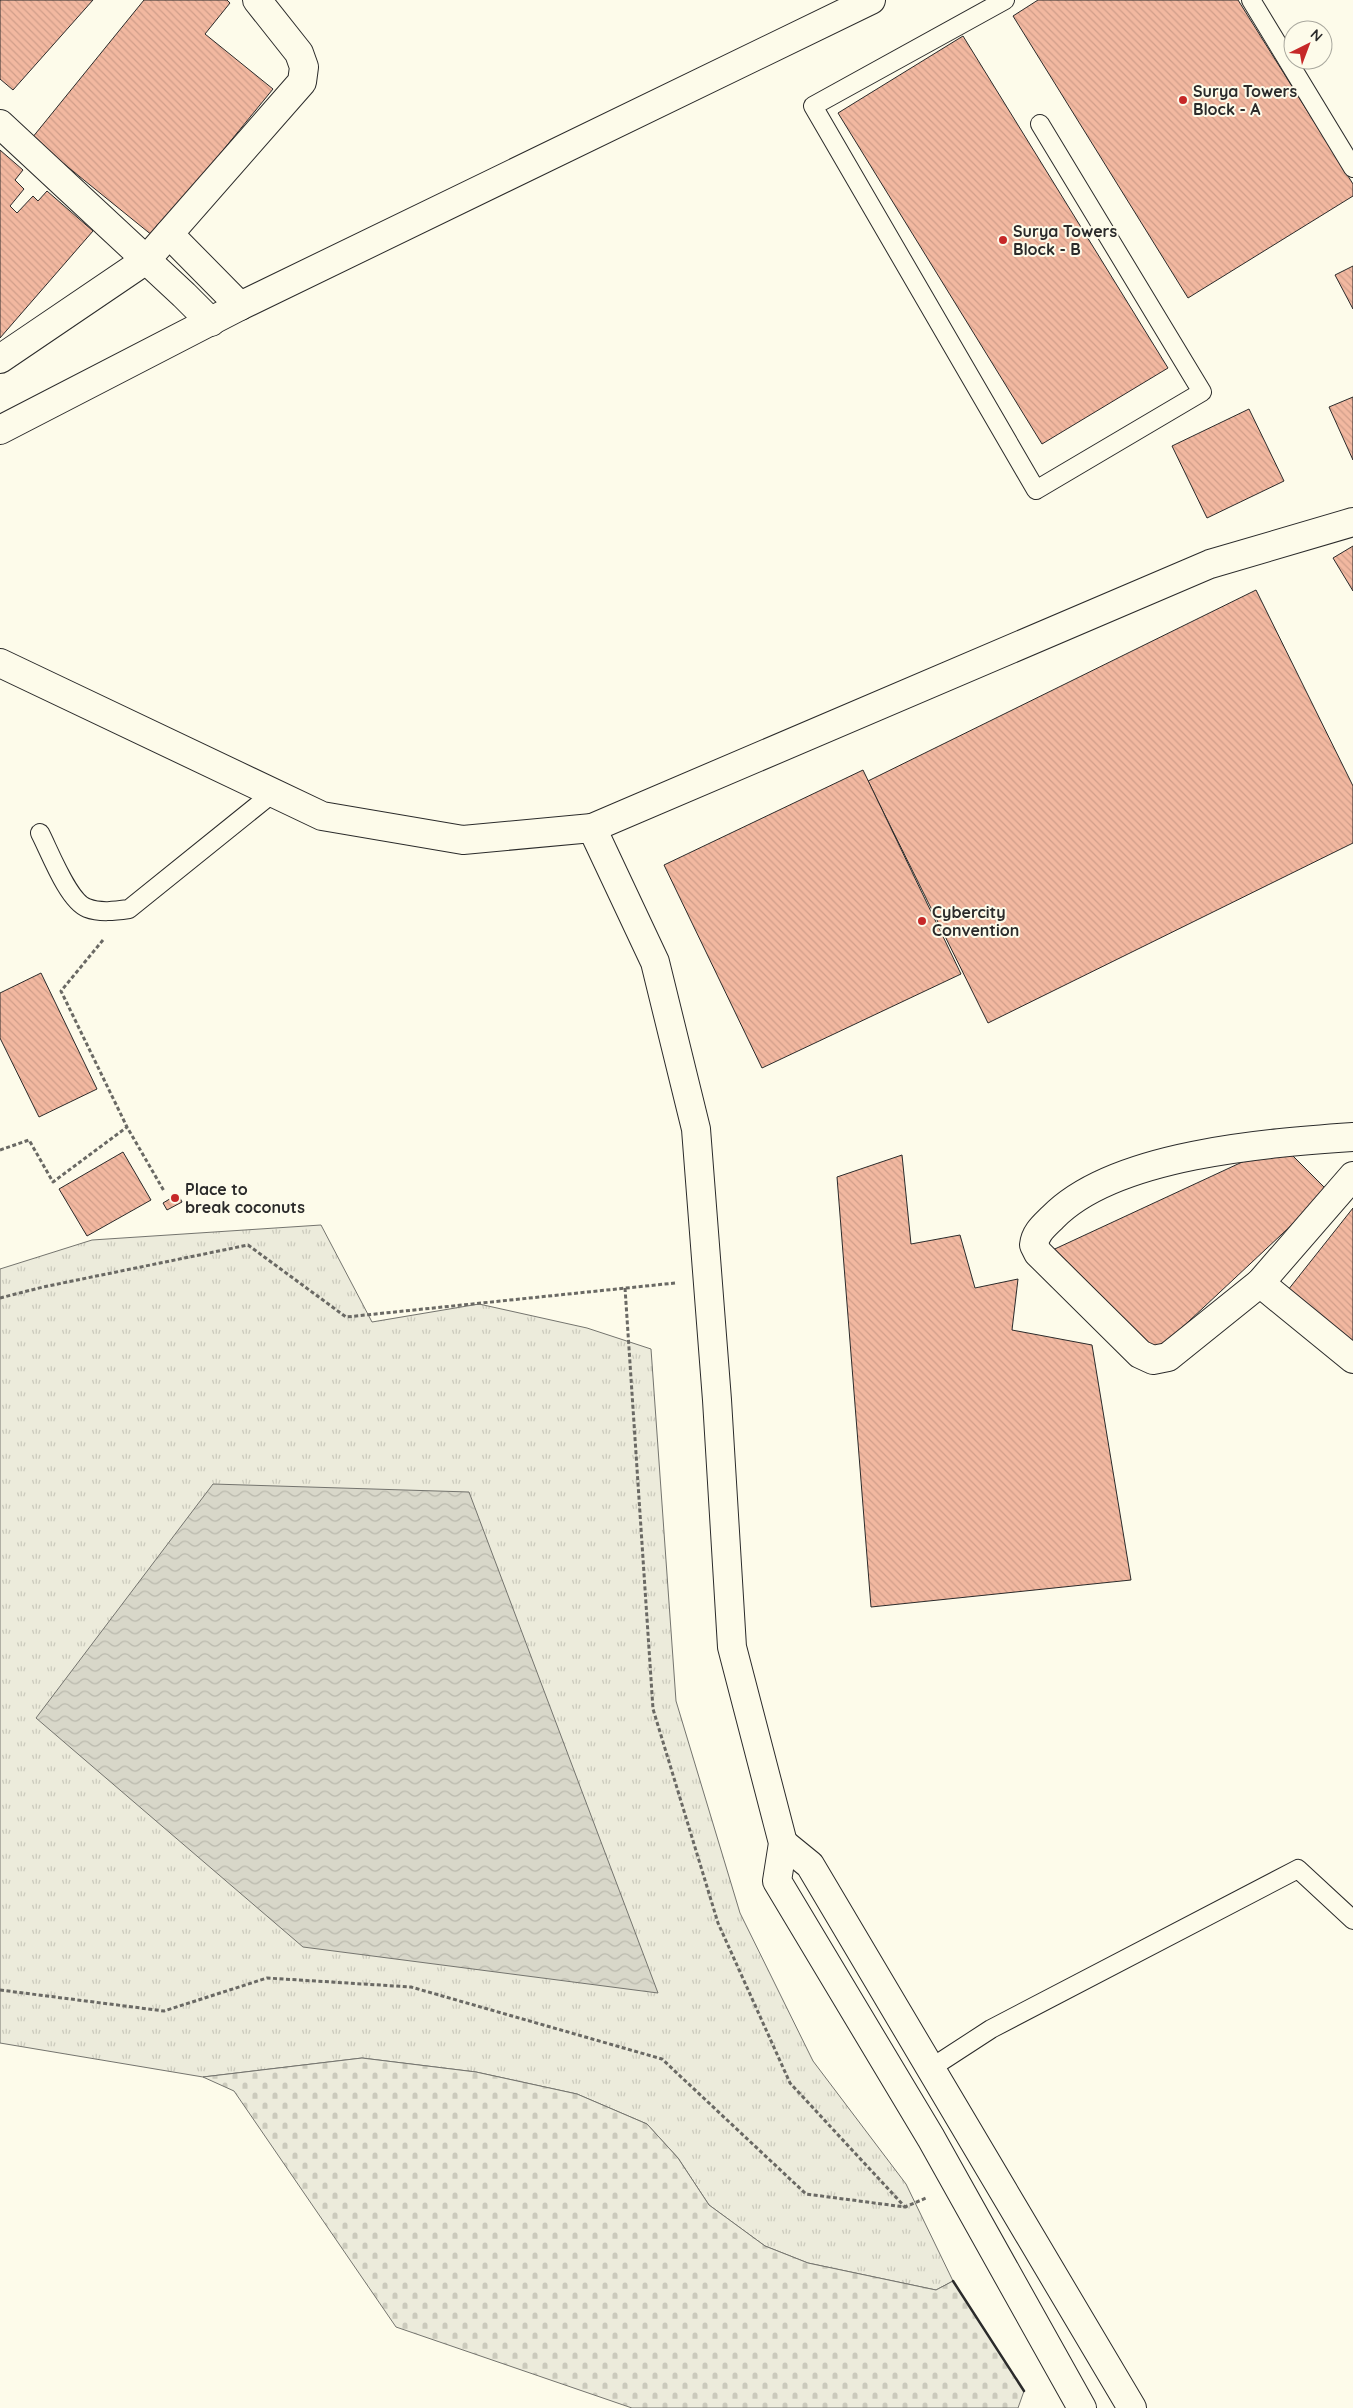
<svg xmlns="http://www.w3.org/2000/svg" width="1353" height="2408" font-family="Quicksand,sans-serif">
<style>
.grass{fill:url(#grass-tufts);stroke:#74746e}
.cemetery{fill:url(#cemetery-stones);stroke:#74746e}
.water{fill:url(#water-waves);stroke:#74746e}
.building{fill:url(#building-back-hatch);stroke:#2b2b2b}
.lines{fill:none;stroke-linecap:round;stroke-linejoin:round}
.lane-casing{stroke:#2b2b2b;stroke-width:20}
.street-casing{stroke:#2b2b2b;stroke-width:30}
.secondary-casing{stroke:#2b2b2b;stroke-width:30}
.path{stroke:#6a6964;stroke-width:3;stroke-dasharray:4 2.5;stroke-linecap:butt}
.lane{stroke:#fdfbea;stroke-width:18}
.street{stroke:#fdfbea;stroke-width:28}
.secondary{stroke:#fdfbea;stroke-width:28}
.wall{stroke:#2b2b2b;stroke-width:2.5}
.poi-dot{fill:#c62828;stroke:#fdfbea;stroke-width:2}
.labels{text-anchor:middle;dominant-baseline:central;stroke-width:4;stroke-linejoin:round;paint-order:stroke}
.poi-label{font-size:16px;font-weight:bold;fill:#2b2b2b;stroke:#fdfbea;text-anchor:start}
</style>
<defs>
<pattern id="grass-tufts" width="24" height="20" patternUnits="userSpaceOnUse" patternTransform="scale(1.25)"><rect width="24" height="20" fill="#ecebdb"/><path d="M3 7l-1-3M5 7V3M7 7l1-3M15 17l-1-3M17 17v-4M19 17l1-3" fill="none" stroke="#cbcabc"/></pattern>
<pattern id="cemetery-stones" width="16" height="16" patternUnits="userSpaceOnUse" patternTransform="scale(1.25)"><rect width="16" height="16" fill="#ecebdb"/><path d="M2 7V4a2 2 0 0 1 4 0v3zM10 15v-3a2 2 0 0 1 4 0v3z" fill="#cbcabc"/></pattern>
<pattern id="water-waves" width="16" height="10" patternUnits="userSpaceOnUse" patternTransform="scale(1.25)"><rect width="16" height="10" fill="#d8d7c9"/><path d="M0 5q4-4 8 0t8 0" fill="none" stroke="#bab9ad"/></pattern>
<pattern id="building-back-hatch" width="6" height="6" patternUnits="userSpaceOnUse" patternTransform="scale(1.25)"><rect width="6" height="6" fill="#f2b8a0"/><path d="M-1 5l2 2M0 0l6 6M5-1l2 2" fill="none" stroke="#d09e8a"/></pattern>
</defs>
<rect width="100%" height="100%" fill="#fdfbea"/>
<!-- grass -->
<polygon class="grass" points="321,1225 372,1322 479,1304 587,1328 651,1349 676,1701 740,1913 813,2061 906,2184 953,2281 936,2290 808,2263 765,2246 709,2205 678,2158 647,2124 577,2094 476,2072 362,2058 203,2077 0,2043 0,1269 92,1240"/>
<!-- cemetery -->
<polygon class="cemetery" points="362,2058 476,2072 577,2094 647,2124 678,2158 709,2205 765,2246 808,2263 936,2290 953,2281 1024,2391 1018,2408 632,2408 396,2327 234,2091 203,2077"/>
<!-- water -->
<polygon class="water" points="213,1484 469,1492 658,1993 303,1947 36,1718"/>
<!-- building -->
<g class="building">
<polygon points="0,0 93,0 13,90 0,79"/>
<polygon points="144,0 227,0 230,3 205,34 273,89 153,236 32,138"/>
<polygon points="1038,0 1238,0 1353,184 1353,196 1188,298 1013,16"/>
<polygon points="963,36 1168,368 1042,444 838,113"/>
<polygon points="0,150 23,170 15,180 24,189 10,206 17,213 33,196 38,201 47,191 93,231 0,338"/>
<polygon points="1353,266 1353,309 1335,275"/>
<polygon points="1353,397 1353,460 1329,407"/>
<polygon points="1249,409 1284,481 1207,518 1172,446"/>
<polygon points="1353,546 1353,591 1333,558"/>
<polygon points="1256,590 1353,786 1353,843 988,1023 868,781"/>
<polygon points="863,770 961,974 762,1068 664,865"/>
<polygon points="41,973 97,1089 39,1117 0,1038 0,993"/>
<polygon points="1281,1144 1328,1191 1157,1351 1044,1254"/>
<polygon points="123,1152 151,1200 87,1236 59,1189"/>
<polygon points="902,1155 911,1244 960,1235 975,1288 1018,1279 1012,1330 1092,1345 1131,1580 871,1607 837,1177"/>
<polygon points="178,1194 182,1202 167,1210 163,1203"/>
<polygon points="1353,1208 1353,1346 1288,1290"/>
</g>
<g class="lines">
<!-- lane casing -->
<g class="lane-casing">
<g id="lane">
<polyline points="1005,0 813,106 1036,490 1202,392 1040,124"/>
<polyline points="1251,0 1353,168"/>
<path d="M40,833C49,850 68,901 87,908C100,913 115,911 129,909L273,793"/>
<polyline points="931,2068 991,2029 1298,1869 1353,1920"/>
</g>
</g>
<!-- street casing -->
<g class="street-casing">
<g id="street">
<polyline points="0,124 184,295 211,322"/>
<polyline points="169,234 240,306"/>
<polyline points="0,359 146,260 302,82 304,67 299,53 257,0"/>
<polyline points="0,430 240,306 871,0"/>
<polyline points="592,828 1210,564 1353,522"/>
<path d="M1353,1137C1267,1143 1115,1154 1053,1217C1044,1226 1035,1233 1034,1245L1038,1253L1140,1354L1153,1360L1168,1357L1260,1283L1353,1359"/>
<polyline points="1260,1283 1353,1176"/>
</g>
</g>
<!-- secondary casing -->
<g class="secondary-casing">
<g id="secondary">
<polyline points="0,663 322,816 463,840 592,828 655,962 696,1129 717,1400 732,1647 783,1843 777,1881 931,2138 1082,2408"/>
<polyline points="783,1843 810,1865 1132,2408"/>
</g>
</g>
<!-- path -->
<g class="path">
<polyline points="103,940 61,991 127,1127 164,1191"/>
<polyline points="0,1150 29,1140 53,1182 127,1127"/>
<polyline points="625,1288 653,1709 718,1923 790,2083 905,2207"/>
<polyline points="0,1298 43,1287 248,1245 346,1317 675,1283"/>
<polyline points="0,1990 164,2011 267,1978 411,1987 662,2059 806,2194 905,2207 926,2198"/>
</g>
<!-- lane -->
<use href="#lane" class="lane"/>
<!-- street -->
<use href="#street" class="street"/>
<!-- secondary -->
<use href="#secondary" class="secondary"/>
<!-- wall -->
<polyline class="wall" points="953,2281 1024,2391"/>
</g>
<!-- markers -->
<g class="poi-dot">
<circle cx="1183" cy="100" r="5"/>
<circle cx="1003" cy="240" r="5"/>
<circle cx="922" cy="921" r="5"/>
<circle cx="175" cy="1198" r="5"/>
</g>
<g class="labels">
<!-- poi labels -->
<g class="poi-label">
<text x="1193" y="91">Surya Towers<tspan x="1193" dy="18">Block - A</tspan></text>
<text x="1013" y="231">Surya Towers<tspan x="1013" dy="18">Block - B</tspan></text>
<text x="932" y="912">Cybercity<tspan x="932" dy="18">Convention</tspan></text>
<text x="185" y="1189">Place to<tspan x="185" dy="18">break coconuts</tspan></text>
</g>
</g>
<!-- north arrow -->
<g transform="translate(1308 45) rotate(42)"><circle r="24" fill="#fdfbea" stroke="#a9a89e"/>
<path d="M0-4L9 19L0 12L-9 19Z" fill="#c62828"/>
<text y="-8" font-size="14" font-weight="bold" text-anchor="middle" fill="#2b2b2b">N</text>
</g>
</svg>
